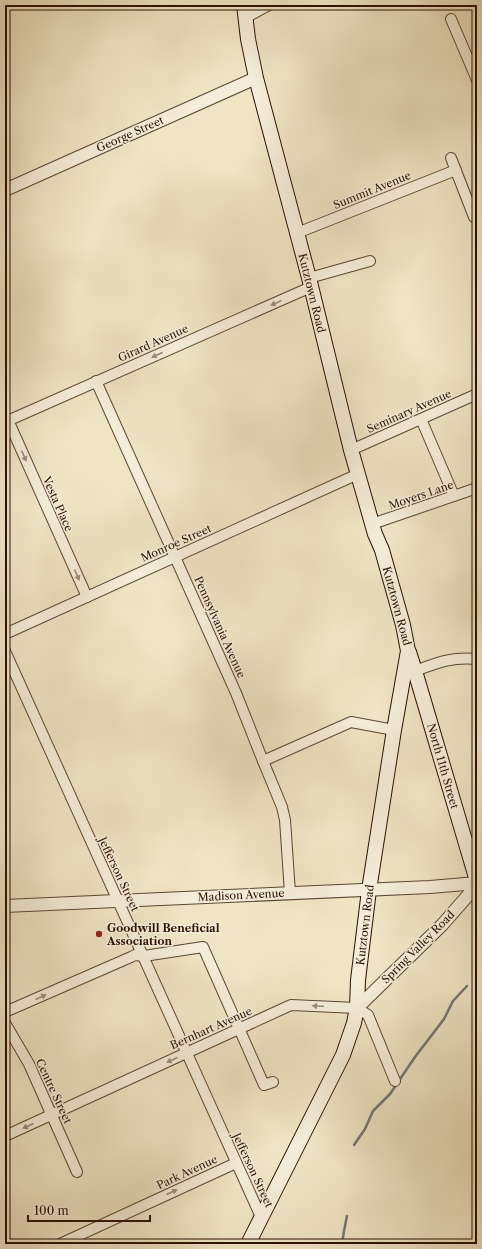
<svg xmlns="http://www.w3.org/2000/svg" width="482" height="1249" font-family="'Libre Caslon Text',serif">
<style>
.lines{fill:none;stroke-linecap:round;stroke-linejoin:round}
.stream{stroke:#717774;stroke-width:2.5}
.minor-casing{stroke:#5c4533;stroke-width:12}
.tertiary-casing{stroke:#5c4533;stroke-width:14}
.secondary-casing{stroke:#2b1003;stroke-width:16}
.minor{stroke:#f5edd9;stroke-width:10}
.tertiary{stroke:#f5edd9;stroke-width:12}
.secondary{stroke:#f5edd9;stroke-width:14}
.oneway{fill:#9a8a79}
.poi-dot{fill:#8f2418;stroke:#f5edd9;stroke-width:1.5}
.labels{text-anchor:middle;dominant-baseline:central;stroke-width:3;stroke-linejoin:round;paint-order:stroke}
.street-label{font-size:11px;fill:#2b1003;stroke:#f5edd9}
.poi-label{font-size:11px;font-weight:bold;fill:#2b1003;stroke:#f5edd9;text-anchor:start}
</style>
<rect width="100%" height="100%" fill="#efe4c4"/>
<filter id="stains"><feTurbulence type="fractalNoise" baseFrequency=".005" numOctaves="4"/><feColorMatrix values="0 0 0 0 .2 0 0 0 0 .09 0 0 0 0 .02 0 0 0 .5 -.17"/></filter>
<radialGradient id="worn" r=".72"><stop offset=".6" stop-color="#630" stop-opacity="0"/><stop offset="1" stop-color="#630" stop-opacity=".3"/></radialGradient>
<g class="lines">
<!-- stream -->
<g class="stream">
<polyline points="354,1145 365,1129 373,1111 390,1094 415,1057 444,1019 453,1001 467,986"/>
<polyline points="342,1244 344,1231 347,1216"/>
</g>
<!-- minor casing -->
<g class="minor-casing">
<g id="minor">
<polyline points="245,18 269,5"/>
<polyline points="451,19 477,80"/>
<polyline points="451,158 474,217"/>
<polyline points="297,233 456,170"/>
<polyline points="309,278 370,261"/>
<polyline points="96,381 236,693 263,761 282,807 285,820 290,893"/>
<polyline points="421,419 454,496"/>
<polyline points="8,420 87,597"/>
<polyline points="5,422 311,287"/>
<polyline points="351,450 477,394"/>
<polyline points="372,524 477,488"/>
<polyline points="5,634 358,474"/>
<path d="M5,651C91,840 175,1029 261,1217"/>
<path d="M415,671C439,662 451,657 477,659"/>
<polyline points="263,761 351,722 394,730"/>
<polyline points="5,1012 131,957 135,955 144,956 203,947 264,1085 273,1082"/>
<polyline points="5,1023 29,1064 77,1172"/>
<polyline points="5,1136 291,1005 357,1008 368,1015 395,1081"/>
<polyline points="5,1243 9,1244"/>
<polyline points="60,1244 236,1163"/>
</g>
</g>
<!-- tertiary casing -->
<g class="tertiary-casing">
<g id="tertiary">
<polyline points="5,190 256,78"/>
<polyline points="5,906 430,887 477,883"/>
<polyline points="357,1008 442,925 477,885"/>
</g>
</g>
<!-- secondary casing -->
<g class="secondary-casing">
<g id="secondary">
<polyline points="244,5 248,39 256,78 309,278 351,450 375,534 382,550 403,625 408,651 394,730 369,890 358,980 357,1008 354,1023 343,1055 248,1244"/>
<polyline points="409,652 415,671 477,881"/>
</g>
</g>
<!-- minor -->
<use href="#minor" class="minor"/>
<!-- tertiary -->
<use href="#tertiary" class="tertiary"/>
<!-- secondary -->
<use href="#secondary" class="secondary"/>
</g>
<!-- one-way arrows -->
<defs><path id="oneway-solid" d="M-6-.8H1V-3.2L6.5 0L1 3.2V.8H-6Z"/></defs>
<g class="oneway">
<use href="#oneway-solid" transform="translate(276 303) rotate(156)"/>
<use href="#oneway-solid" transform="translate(157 355) rotate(156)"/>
<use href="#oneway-solid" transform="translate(24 456) rotate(66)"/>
<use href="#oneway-solid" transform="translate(77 575) rotate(66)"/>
<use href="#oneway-solid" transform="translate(41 997) rotate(-25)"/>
<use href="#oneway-solid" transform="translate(318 1006) rotate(-177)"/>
<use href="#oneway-solid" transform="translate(172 1060) rotate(155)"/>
<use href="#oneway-solid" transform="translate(28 1126) rotate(155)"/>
<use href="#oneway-solid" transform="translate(172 1192) rotate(-25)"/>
</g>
<!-- markers -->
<circle class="poi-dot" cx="99" cy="934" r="4"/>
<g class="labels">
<!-- street labels -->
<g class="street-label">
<text transform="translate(130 134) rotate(-24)">George Street</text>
<text transform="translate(372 190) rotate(-22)">Summit Avenue</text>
<text transform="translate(312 293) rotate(76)">Kutztown Road</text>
<text transform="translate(153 343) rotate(-24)">Girard Avenue</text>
<text transform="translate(409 411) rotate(-24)">Seminary Avenue</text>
<text transform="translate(421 495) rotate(-19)">Moyers Lane</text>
<text transform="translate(58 504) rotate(66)">Vesta Place</text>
<text transform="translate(176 543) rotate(-24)">Monroe Street</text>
<text transform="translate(397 606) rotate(75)">Kutztown Road</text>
<text transform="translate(220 627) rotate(66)">Pennsylvania Avenue</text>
<text transform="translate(443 766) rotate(74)">North 11th Street</text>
<text transform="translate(119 874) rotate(65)">Jefferson Street</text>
<text transform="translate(241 895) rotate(-3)">Madison Avenue</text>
<text transform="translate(365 925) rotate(-83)">Kutztown Road</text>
<text transform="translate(418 947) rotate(-45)">Spring Valley Road</text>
<text transform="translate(211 1028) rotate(-24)">Bernhart Avenue</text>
<text transform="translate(54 1091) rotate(65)">Centre Street</text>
<text transform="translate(253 1170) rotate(65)">Jefferson Street</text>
<text transform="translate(187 1172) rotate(-25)">Park Avenue</text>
</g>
<!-- poi labels -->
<g class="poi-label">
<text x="107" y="928">Goodwill Beneficial<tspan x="107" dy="13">Association</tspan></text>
</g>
</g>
<!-- margin -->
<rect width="482" height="1249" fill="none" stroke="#efe4c4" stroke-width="20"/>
<rect x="6" y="6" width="470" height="1237" fill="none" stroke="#2b1003" stroke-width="2"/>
<rect x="10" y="10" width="462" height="1229" fill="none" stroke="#2b1003"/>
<!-- scale -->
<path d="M28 1215v6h122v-6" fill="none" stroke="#2b1003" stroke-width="2"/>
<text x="34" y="1215" font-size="12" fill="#2b1003" stroke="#f5edd9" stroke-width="3" paint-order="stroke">100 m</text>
<rect width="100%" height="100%" filter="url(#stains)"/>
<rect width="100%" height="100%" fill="url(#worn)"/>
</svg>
